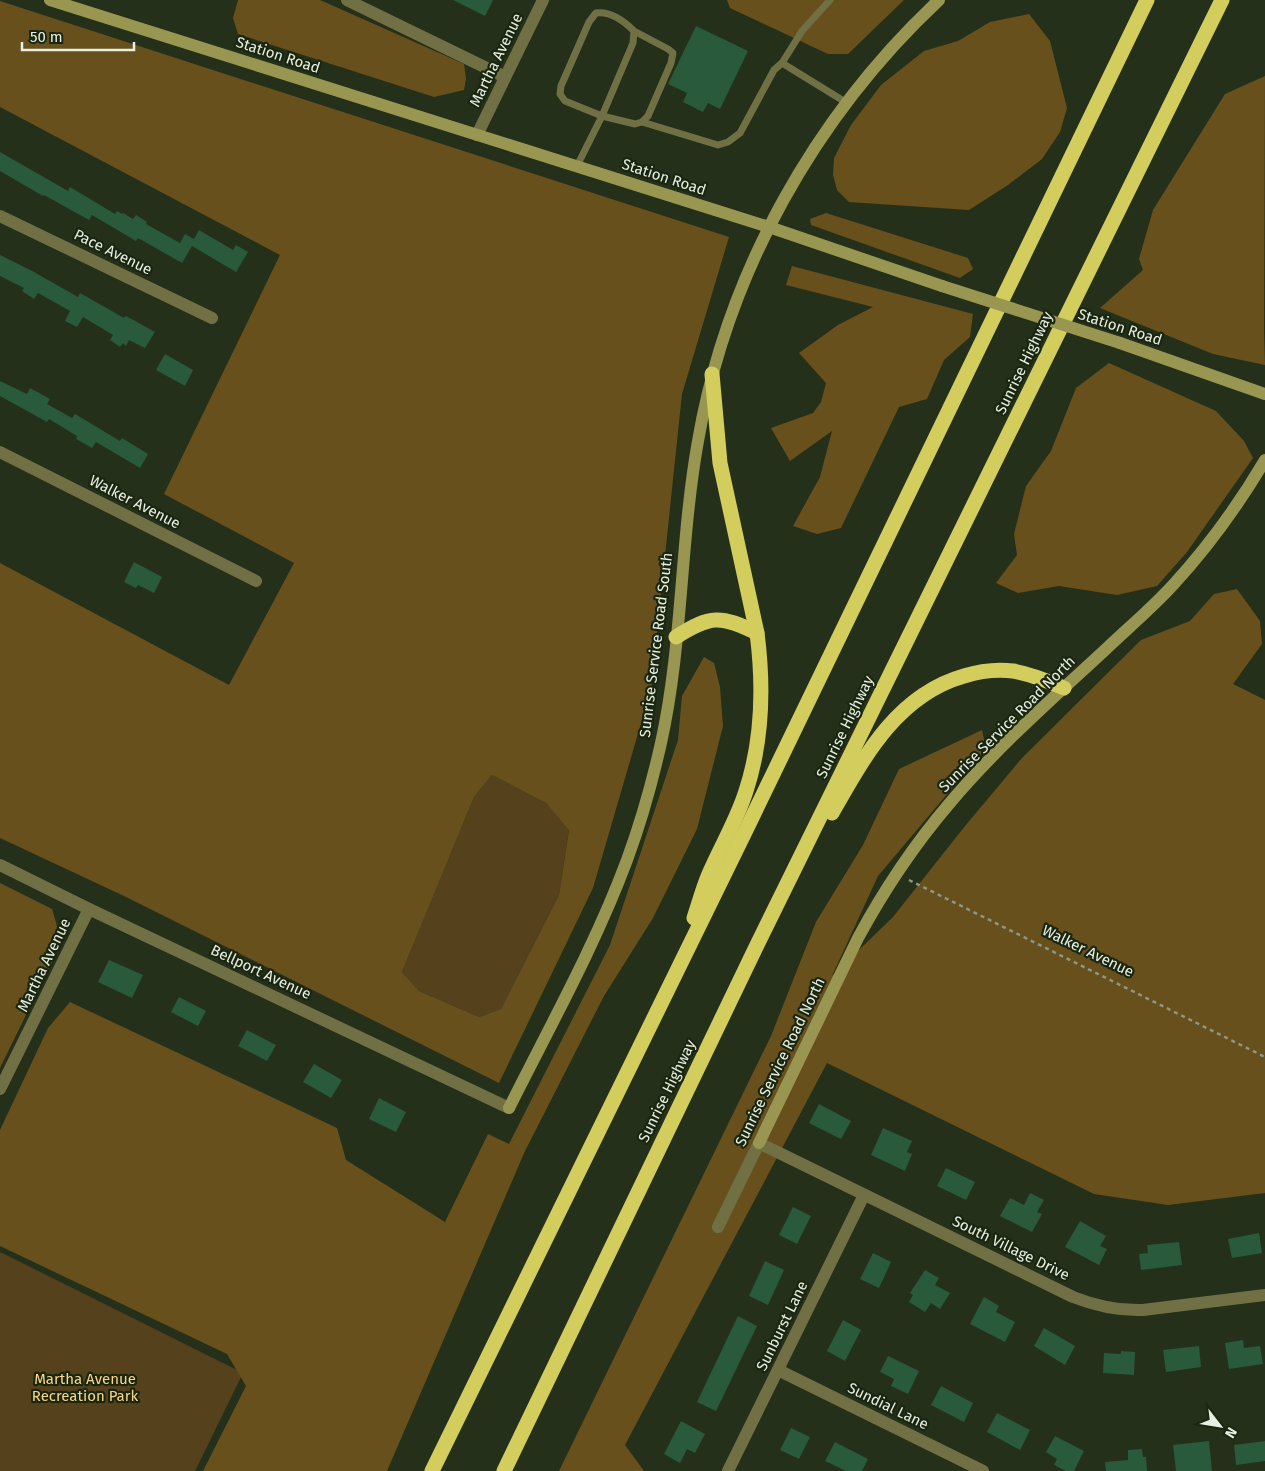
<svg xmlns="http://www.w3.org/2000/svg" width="1265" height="1471" font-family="'Fira Sans',sans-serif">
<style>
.green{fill:#55421d}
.forest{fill:#68501c;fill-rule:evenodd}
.building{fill:#285a3b}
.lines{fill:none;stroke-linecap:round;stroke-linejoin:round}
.path{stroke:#8d9785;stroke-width:2.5;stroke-dasharray:4 4;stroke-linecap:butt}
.lane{stroke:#717045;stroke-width:7}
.street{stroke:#717045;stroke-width:12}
.secondary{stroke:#989650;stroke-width:12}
.highway{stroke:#d2cd5c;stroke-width:15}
.secondary-bridge{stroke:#989650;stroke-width:12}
.labels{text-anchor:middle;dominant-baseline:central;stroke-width:4.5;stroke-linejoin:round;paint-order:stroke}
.street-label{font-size:15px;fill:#e7efe1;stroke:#1b2611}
.park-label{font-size:15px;fill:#fcd587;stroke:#1b2611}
</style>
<rect width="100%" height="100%" fill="#25301a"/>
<!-- green -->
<g class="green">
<polygon points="492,775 546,803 569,829 559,895 501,1009 479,1017 419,991 402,972 474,797"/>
<polygon points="0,1252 243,1373 195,1471 0,1471"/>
</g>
<!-- forest -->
<g class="forest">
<polygon points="238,0 320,0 464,64 466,79 464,90 434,97 238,34 233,18"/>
<polygon points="727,0 904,0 848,54 828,54 730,8"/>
<path d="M0,1L729,237L682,394L651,689L593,888L499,1083L124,896L0,838V563L229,685L294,563L164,494L280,255L0,107ZM492,775L546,803L569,830L559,895L501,1009L479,1017L419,991L402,972L474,797Z"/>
<polygon points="1029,14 1050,41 1067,108 1060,132 1042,159 1008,185 969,210 849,202 837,190 833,175 834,158 851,125 881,85 924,51 958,41 990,22"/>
<polygon points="1265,76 1264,332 1265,365 1213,354 1100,308 1143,270 1139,259 1153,210 1225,94"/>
<polygon points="826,213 968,258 973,269 960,278 811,225 810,219"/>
<polygon points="792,266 973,314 970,337 944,360 927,399 899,407 841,528 817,534 793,526 820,477 832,431 790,461 771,428 813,413 821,402 826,383 799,353 838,325 873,307 786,285"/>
<polygon points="1109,363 1216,411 1244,441 1253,458 1187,552 1157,586 1117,595 1059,586 1018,593 996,583 1017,555 1014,534 1026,486 1051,451 1076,388"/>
<polygon points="1237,589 1260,621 1262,644 1233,684 1265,700 1265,1193 1168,1205 1094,1194 827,1063 625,1445 644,1471 559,1471 771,1036 816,922 863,845 899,769 982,730 986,748 878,876 832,976 893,917 965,826 1022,758 1141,640 1190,621 1214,594"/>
<polygon points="704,657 714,663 720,687 723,726 697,829 653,918 604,996 525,1151 387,1471 203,1471 246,1386 227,1354 0,1246 0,1130 48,1028 70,1002 337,1128 346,1160 445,1222 488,1134 509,1144 610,945 678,740 682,696"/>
<polygon points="0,883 52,909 57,926 54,958 0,1068"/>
</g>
<!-- building -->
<g class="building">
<polygon points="453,0 493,0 485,16"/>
<polygon points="696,26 748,51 720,109 708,103 703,112 683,102 687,93 668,84"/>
<polygon points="0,152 68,191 70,187 115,214 117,211 122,214 123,213 133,219 136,215 147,222 146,224 180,243 185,234 194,239 199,230 233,250 236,245 248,252 236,272 192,246 182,263 138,238 136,241 92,215 89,220 44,195 43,196 0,171"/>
<polygon points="0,255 34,272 78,297 80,293 124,318 126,316 155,332 145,348 129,340 126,346 123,343 120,347 110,340 113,335 83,317 77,327 65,321 70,311 38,293 34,299 22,291 24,288 0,276"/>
<polygon points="165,354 193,370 185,386 156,370"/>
<polygon points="0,381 27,394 30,388 50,399 47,404 72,418 75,414 120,441 122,438 148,454 140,468 96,442 92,448 76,439 77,436 49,419 47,422 0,396"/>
<polygon points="134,562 162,577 154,593 138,585 136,588 124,582"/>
<polygon points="109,960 143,975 132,998 98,982"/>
<polygon points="179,997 206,1011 198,1026 171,1012"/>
<polygon points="247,1030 276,1045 267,1061 238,1046"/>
<polygon points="314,1064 342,1080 331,1098 303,1082"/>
<polygon points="379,1098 406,1112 396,1132 369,1119"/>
<polygon points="819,1104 851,1121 841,1139 809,1123"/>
<polygon points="883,1128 912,1141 907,1152 912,1154 905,1171 871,1155"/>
<polygon points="946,1168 975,1182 966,1200 937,1186"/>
<polygon points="1030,1193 1044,1200 1037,1212 1042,1214 1032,1232 1000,1216 1010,1198 1024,1205"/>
<polygon points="793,1207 811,1216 797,1244 779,1235"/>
<polygon points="1080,1221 1106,1236 1100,1246 1107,1249 1099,1265 1065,1247"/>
<polygon points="1259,1233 1262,1253 1232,1258 1228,1239"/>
<polygon points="1179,1242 1182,1265 1141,1270 1139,1254 1148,1253 1147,1245"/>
<polygon points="873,1253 891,1262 879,1288 860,1279"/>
<polygon points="765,1261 784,1270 768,1305 749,1296"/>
<polygon points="925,1270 939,1278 935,1285 950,1293 940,1309 931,1303 925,1312 909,1302 913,1295 910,1293"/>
<polygon points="984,1297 999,1306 996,1312 1015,1322 1005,1342 970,1324"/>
<polygon points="738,1316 757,1326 716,1411 697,1402"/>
<polygon points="843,1320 861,1330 845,1361 827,1351"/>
<polygon points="1044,1328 1075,1346 1065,1365 1034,1346"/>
<polygon points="1243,1340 1244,1348 1260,1346 1263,1364 1229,1369 1225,1343"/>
<polygon points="1199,1346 1201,1367 1166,1372 1163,1350"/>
<polygon points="1121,1351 1135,1352 1134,1375 1103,1373 1104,1353 1121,1354"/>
<polygon points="888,1356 919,1371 908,1394 891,1386 894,1379 880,1372"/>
<polygon points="941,1386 973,1403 964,1422 931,1405"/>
<polygon points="997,1413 1030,1430 1020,1450 987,1432"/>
<polygon points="681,1421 705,1434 695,1453 687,1449 680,1463 664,1454"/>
<polygon points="791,1428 810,1437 799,1459 780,1450"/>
<polygon points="1055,1436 1084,1451 1074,1471 1066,1471 1054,1465 1057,1459 1046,1452"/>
<polygon points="1209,1441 1212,1471 1176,1471 1173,1445"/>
<polygon points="1265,1441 1265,1461 1236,1465 1234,1445"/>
<polygon points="835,1442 868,1459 862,1471 846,1471 825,1461"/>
<polygon points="1142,1449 1143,1457 1146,1457 1147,1471 1106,1471 1105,1462 1128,1460 1128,1450"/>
</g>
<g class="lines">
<!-- path -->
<polyline class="path" points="909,880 1265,1057"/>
<!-- lane -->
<g class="lane">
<polyline points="782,63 802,31 830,0"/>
<polyline points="642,122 718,145 728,142 740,133 774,70 782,63 847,103"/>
<path d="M577,166L602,116L633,43L634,31C624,21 610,11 596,13L589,22L561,86L560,94L565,101L602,116L635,124L642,122L648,116L671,63L673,53L668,49L634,31"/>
</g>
<!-- street -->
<g class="street">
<polyline points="347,0 505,77"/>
<polyline points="477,135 543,0"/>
<polyline points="0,216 212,318"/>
<polyline points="0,452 256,581"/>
<polyline points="0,865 89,909 509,1108"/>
<polyline points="0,1089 89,909"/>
<path d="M718,1227L759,1143L1073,1297C1096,1306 1118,1311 1143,1310L1265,1295"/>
<polyline points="778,1370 983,1471"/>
<polyline points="728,1471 864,1195"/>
</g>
<!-- secondary -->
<g class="secondary">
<polyline points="50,0 769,227 942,286"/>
<polyline points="1120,343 1265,394"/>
<path d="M509,1108C550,1026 595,946 627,860C641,822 652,783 661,743C683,644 680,541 698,441C727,273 815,116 939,0"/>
<path d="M759,1143L858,938C884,890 914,845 949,804C996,748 1052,699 1105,650C1128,628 1152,608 1173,585C1208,547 1239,504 1265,460"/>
</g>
<!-- highway -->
<g class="highway">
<path d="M676,637C710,615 721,615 757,633"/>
<path d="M832,813C864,757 897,695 964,676C980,671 997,669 1013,671C1031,674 1048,681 1064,688"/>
<path d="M694,918C699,903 703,888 709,874C721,846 737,820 746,791C763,739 764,687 757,633L720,463L712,374"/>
<polyline points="432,1471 746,830 1147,0"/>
<polyline points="504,1471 757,945 1222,0"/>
</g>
<!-- secondary-bridge -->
<polyline class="secondary-bridge" points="942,286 1120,343"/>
</g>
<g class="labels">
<!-- street labels -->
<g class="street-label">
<text transform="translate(278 55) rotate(18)">Station Road</text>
<text transform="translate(496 60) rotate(-64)">Martha Avenue</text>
<text transform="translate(664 177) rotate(18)">Station Road</text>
<text transform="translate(113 252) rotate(26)">Pace Avenue</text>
<text transform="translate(1120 327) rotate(18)">Station Road</text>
<text transform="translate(1024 363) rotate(-64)">Sunrise Highway</text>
<text transform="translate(135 502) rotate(27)">Walker Avenue</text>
<text transform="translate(656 645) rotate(-83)">Sunrise Service Road South</text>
<text transform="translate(1007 724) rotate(-45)">Sunrise Service Road North</text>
<text transform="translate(845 727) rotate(-64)">Sunrise Highway</text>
<text transform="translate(1088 951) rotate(26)">Walker Avenue</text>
<text transform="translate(44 965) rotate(-64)">Martha Avenue</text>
<text transform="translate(261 972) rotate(25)">Bellport Avenue</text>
<text transform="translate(780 1062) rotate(-64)">Sunrise Service Road North</text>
<text transform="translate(667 1091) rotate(-64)">Sunrise Highway</text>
<text transform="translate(1011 1248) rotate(26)">South Village Drive</text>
<text transform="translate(782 1326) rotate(-64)">Sunburst Lane</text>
<text transform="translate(888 1406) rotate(26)">Sundial Lane</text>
</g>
<!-- park labels -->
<g class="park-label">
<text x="85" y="1379">Martha Avenue<tspan x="85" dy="17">Recreation Park</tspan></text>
</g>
</g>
<!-- north arrow -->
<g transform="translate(1220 1426) rotate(121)" stroke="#1b2611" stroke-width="4" paint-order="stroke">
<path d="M0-4L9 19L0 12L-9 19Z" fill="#e7efe1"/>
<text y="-8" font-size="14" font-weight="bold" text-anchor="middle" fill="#e7efe1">N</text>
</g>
<!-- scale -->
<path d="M22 42v8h112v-8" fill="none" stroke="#e7efe1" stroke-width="2.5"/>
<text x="30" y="42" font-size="15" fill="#e7efe1" stroke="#1b2611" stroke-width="4" paint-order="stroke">50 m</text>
</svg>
